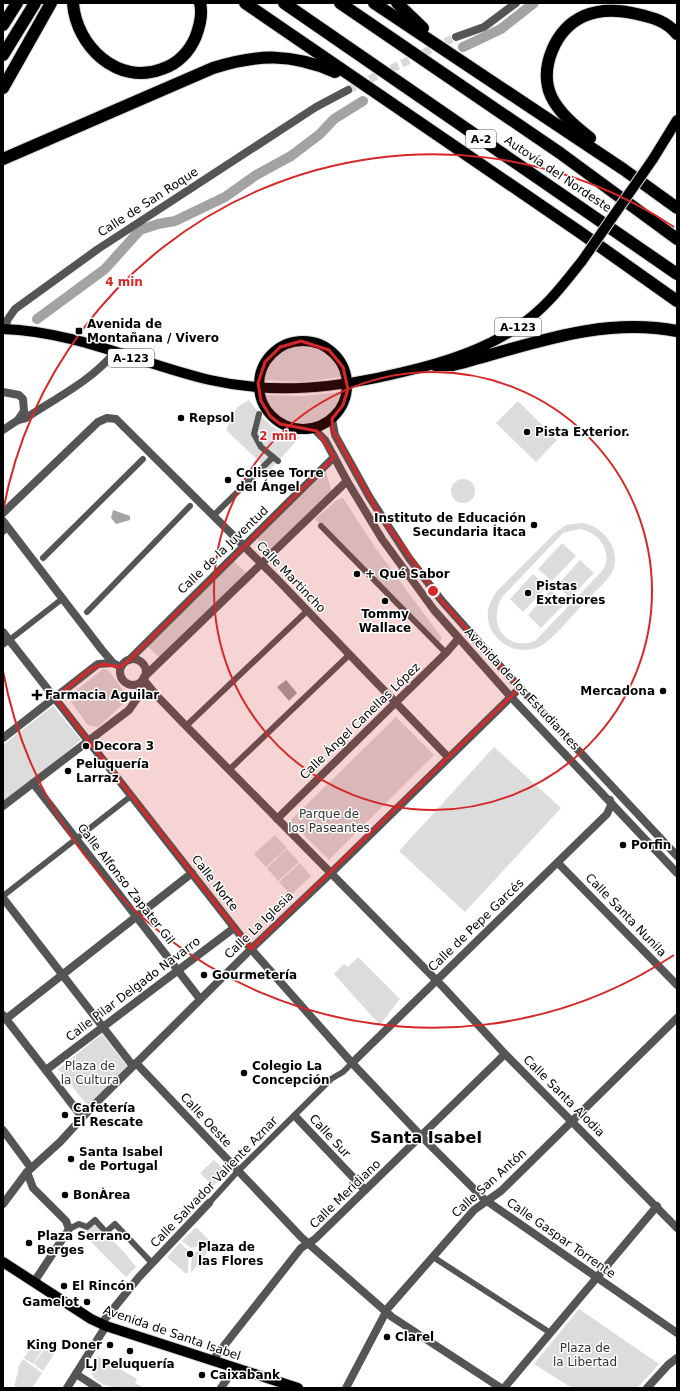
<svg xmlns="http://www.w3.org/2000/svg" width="680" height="1391" font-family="'DejaVu Sans',sans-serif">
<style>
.green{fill:#dcdcdc;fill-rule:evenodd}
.water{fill:#a3a3a3}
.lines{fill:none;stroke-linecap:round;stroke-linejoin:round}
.canal{stroke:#a3a3a3;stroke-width:10}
.minor-tunnel{stroke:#d9d9d9;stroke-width:8;stroke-dasharray:8 4;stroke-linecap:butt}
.primary-casing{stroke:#dbdbdb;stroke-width:12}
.motorway-casing{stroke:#dbdbdb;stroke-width:14}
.pedestrian{stroke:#555;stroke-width:6}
.minor{stroke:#555;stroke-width:8}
.primary{stroke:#000;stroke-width:10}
.motorway{stroke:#000;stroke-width:12}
.primary-bridge-casing{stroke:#dbdbdb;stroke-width:12;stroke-linecap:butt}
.primary-bridge{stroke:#000;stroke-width:10}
.marked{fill:#d62828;fill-opacity:0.2;stroke:#d62828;stroke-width:3;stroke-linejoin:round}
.ring{fill:none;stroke:#d62828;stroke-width:2}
.poi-dot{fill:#000;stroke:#fff;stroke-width:1.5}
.labels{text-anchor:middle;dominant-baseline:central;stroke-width:3;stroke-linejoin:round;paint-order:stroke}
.shield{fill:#fff;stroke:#4c4c4c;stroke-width:1}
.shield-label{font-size:11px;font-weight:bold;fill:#000}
.street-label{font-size:12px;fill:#000;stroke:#fff}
.poi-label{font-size:12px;font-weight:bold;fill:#000;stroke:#fff;text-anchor:start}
.park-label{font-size:12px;fill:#333;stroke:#fff}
.district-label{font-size:16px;font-weight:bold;fill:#000;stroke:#fff}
.centre{fill:#d62828;stroke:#fff;stroke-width:2}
.ring-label{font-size:12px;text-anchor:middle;font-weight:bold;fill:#d62828;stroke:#fff;stroke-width:3;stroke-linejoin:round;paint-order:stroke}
</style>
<rect width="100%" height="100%" fill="#fff"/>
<!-- green -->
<g class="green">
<path d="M299,345C316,345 342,357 341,377L303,382L263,380C259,362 284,346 299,345Z"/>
<path d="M340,392L341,394C330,435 280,434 264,398L265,395L302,396Z"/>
<path d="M249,400C263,419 276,435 300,437L269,471L226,430L237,407Z"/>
<polygon points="518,401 557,440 536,462 496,423"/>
<polygon points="325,467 332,494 272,554 254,536"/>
<circle cx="463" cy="491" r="12"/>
<polygon points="343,498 376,549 442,638 437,644 315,519 337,500"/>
<path d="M582,523C603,526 621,548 613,570C610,579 592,594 585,602C574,613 557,635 544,644C526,656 502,649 492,631C484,616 488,604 497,591L555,533L566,525ZM579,529C598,531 614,552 603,570L535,641C505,652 486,622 503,596L563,533Z"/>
<polygon points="562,543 576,556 552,581 538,569"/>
<polygon points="233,560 246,573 160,658 146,645"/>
<polygon points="580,560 594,573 570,598 557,586"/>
<polygon points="533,574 547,586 523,612 510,599"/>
<polygon points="551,590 565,603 541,628 528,615"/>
<polygon points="103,669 109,671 126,694 124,703 98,727 88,725 71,702 73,693"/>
<polygon points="53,706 81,740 3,804 3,745"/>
<polygon points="396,717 434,755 329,860 290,821"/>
<polygon points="494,747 561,808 465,912 399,851"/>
<polygon points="275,835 287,848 266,867 254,854"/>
<polygon points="287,849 299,862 278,881 267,868"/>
<polygon points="300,863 311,876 291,895 279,882"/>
<polygon points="358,957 400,999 380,1025 334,974 344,964 348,967"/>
<polygon points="102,1034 127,1066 88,1106 58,1069"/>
<polygon points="214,1160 227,1173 213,1186 200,1173"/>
<polygon points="95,1223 124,1252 136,1267 126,1277 83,1234"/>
<polygon points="195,1228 197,1228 212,1243 191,1248 182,1241"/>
<polygon points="180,1243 189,1251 188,1273 185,1273 167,1257"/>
<path d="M212,1246L191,1273C192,1251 191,1252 212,1246Z"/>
<polygon points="579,1309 659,1364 637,1388 572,1388 534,1364"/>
<polygon points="35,1341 44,1347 33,1364 24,1358"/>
<polygon points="45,1348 54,1354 43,1371 34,1364"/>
<path d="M98,1356L137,1379L135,1383L144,1388C125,1388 94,1391 90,1368Z"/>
<polygon points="23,1359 42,1373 32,1388 14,1388 19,1366"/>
</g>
<!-- water -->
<g class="water">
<polygon points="113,510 130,516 130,520 116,524 111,518"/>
<polygon points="286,680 297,693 289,701 277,687"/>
</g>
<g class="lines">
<!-- canal -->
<g class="canal">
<polyline points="463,47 501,29 534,3"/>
<polyline points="37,319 105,269 140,230 158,224 175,221 225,197 256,175 291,156 320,134 334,119 363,101"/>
</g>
<!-- minor-tunnel -->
<polyline class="minor-tunnel" points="348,90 456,37"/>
<!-- primary casing -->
<g class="primary-casing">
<g id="primary">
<polyline points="653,159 677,120"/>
<path d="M3,329C74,331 142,364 210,380C276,395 338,388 403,372C443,363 485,350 519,326C545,309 563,285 582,261"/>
<circle cx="303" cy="385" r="44"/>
<polyline points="3,1262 91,1319 106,1326 298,1388"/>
</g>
</g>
<!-- motorway casing -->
<g class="motorway-casing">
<g id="motorway">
<path d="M73,3C76,46 118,86 162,69C178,64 190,51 196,36C200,25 203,14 200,3"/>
<polyline points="245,3 581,233 677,301"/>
<polyline points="284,3 677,274"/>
<polyline points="340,3 560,153 677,239"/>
<polyline points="374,3 623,169 677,208"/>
<polyline points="397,3 423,28"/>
<polyline points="3,25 17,3"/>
<polyline points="3,55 35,3"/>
<polyline points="3,88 51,3"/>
<path d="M590,138C576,127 559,113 551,96C539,68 555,29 584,16C600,9 620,10 637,14C654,18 666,21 677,34"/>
<path d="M3,159L213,68C258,54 291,53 335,72"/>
<path d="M435,365H453C527,346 600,316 677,331"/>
</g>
</g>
<!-- pedestrian -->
<g class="pedestrian">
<polyline points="259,414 254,434 261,447 278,461"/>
<polyline points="213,516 273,457"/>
<polyline points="321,526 446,653"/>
<polyline points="3,532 8,528"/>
<polyline points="43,558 143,459"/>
<polyline points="87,612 190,506"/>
<polyline points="3,645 62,599"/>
<polyline points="186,726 307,611"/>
<polyline points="229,770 349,655"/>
<polyline points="3,896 131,796"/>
<polyline points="209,1203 238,1171 331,1079 343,1072 352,1063"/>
<polyline points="69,1229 79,1224 87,1227 95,1220 106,1232 115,1224 152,1263"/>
<polyline points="433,1257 546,1330"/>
</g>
<!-- minor -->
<g class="minor">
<polyline points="456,37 484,27 516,3"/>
<polyline points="4,329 8,319 15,309 98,249 316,107 348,90"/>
<polyline points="3,392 19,395 23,399 24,411 18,420"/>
<polyline points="332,419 335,435 370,498 409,558 442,601 508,675 677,856"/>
<polyline points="313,428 325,440 347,481 382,539 434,610 510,696 677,873"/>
<path d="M3,430L18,420L26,418C56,398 91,381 114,353"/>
<polyline points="3,513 98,422 107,418 116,419 276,578 448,757"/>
<polyline points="3,521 102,650 113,663 121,667"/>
<polyline points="3,632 251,949 352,1063 422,1137 484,1199 677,1333"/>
<circle cx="133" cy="672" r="13"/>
<polyline points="129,660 334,457"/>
<polyline points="144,677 347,481"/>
<polyline points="143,679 157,696 186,726 444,988 505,1054 677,1228"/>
<polyline points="3,738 94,667 98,664 113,663"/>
<polyline points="33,783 200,999"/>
<polyline points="3,806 129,710 138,697 143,680"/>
<polyline points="277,819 446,653 458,639"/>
<polyline points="558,863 677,985"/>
<polyline points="3,898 133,1066"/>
<polyline points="3,1015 82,1117"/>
<polyline points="6,1019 192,873"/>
<polyline points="136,1063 302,1238 392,1317 501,1388"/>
<polyline points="352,1063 607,814 611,805 610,800"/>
<polyline points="46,1070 234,928"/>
<polyline points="295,1116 365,1190"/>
<polyline points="3,1130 31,1168"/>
<polyline points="27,1172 33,1188 66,1221 69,1229 34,1282"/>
<polyline points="3,1204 27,1172 60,1142 92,1107 251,949 330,874 520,688"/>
<polyline points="101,1324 139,1277 209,1203"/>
<polyline points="212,1361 301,1248 315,1239 505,1054"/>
<polyline points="76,1374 98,1388"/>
<polyline points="67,1388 106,1326"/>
<polyline points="221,1388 234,1368"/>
<polyline points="346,1388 388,1308 474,1210 501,1191 677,1018"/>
<polyline points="504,1388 657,1206"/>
<polyline points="647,1388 668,1365 677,1358"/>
</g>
<!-- primary -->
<use href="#primary" class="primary"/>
<!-- motorway -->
<use href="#motorway" class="motorway"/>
<!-- primary-bridge casing -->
<g class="primary-bridge-casing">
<polyline id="primary-bridge" points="582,261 653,159"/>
</g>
<!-- primary-bridge -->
<use href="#primary-bridge" class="primary-bridge"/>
</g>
<!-- marked area -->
<path class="marked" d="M301,341L329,350L343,367L348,389L343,405L332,419L333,430L379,513L442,601L520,688L251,949L55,698L90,669L103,664L120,667L129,660L334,457L317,431L280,424L270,416L261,401L258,383L265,362L280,347Z"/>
<!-- distance rings -->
<g class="ring">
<circle cx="433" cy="591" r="219"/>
<path d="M674 955A437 437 0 0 1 3 671M3 511A437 437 0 0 1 674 227"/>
</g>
<!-- markers -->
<g class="poi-dot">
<rect x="75" y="327" width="8" height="8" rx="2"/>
<circle cx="181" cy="418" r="4"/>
<circle cx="527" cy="432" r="4"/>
<circle cx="228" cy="480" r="4"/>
<circle cx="534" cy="525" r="4"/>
<circle cx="357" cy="574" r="4"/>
<circle cx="528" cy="593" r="4"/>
<circle cx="385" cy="601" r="4"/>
<circle cx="663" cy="691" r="4"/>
<path d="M35 689h4v4h4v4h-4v4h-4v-4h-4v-4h4z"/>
<circle cx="86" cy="746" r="4"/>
<circle cx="68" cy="771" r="4"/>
<circle cx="623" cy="845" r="4"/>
<circle cx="204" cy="975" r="4"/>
<circle cx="244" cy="1073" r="4"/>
<circle cx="65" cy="1115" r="4"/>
<circle cx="71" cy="1159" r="4"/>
<circle cx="65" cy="1195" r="4"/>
<circle cx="29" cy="1243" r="4"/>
<circle cx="190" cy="1254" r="4"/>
<circle cx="64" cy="1286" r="4"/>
<circle cx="87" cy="1302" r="4"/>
<circle cx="387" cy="1337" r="4"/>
<circle cx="110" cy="1345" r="4"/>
<circle cx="130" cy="1351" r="4"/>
<circle cx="202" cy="1375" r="4"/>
</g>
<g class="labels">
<!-- shield labels -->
<g class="shield">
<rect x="466" y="130" width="30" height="18" rx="3"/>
<rect x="495" y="318" width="46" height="18" rx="3"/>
<rect x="108" y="349" width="46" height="18" rx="3"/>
</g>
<g class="shield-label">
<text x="481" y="139">A-2</text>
<text x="518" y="327">A-123</text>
<text x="131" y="358">A-123</text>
</g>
<!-- street labels -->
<g class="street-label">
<text transform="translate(558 174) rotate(34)">Autovía del Nordeste</text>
<text transform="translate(148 202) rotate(-33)">Calle de San Roque</text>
<text transform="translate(223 550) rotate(-44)">Calle de la Juventud</text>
<text transform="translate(291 577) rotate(46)">Calle Martincho</text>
<text transform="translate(522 689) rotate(47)">Avenida de los Estudiantes</text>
<text transform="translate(360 721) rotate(-44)">Calle Ángel Canellas López</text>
<text transform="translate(215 883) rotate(52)">Calle Norte</text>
<text transform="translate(126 884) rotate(52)">Calle Alfonso Zapater Gil</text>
<text transform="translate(626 915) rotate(46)">Calle Santa Nunila</text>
<text transform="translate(259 925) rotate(-44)">Calle La Iglesia</text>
<text transform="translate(476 925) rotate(-44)">Calle de Pepe Garcés</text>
<text transform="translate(133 989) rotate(-37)">Calle Pilar Delgado Navarro</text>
<text transform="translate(564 1096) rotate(45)">Calle Santa Alodia</text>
<text transform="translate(206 1120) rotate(47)">Calle Oeste</text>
<text transform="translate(330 1136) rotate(47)">Calle Sur</text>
<text transform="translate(214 1182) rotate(-46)">Calle Salvador Valiente Aznar</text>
<text transform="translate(489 1183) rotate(-42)">Calle San Antón</text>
<text transform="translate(345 1194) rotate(-44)">Calle Meridiano</text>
<text transform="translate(561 1238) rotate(35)">Calle Gaspar Torrente</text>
<text transform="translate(172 1333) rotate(19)">Avenida de Santa Isabel</text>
</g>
<!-- poi labels -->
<g class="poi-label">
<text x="87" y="324">Avenida de<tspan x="87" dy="14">Montañana / Vivero</tspan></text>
<text x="189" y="418">Repsol</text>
<text x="535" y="432">Pista Exterior.</text>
<text x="236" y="473">Colisee Torre<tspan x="236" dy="14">del Ángel</tspan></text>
<text x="526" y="518" text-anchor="end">Instituto de Educación<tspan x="526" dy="14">Secundaria Ítaca</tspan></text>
<text x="365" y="574">+ Qué Sabor</text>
<text x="536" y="586">Pistas<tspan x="536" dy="14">Exteriores</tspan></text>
<text x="385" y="614" text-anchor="middle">Tommy<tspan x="385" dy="14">Wallace</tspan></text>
<text x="655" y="691" text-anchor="end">Mercadona</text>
<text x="45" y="695">Farmacia Aguilar</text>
<text x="94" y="746">Decora 3</text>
<text x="76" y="764">Peluquería<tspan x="76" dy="14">Larraz</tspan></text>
<text x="631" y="845">Porfin</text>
<text x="212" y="975">Gourmetería</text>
<text x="252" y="1066">Colegio La<tspan x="252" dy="14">Concepción</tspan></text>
<text x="73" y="1108">Cafetería<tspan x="73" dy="14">El Rescate</tspan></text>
<text x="79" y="1152">Santa Isabel<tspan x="79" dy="14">de Portugal</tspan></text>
<text x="73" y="1195">BonÀrea</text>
<text x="37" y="1236">Plaza Serrano<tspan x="37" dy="14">Berges</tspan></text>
<text x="198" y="1247">Plaza de<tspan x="198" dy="14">las Flores</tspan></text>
<text x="72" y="1286">El Rincón</text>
<text x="79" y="1302" text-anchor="end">Gamelot</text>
<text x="395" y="1337">Clarel</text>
<text x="102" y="1345" text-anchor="end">King Doner</text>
<text x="130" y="1364" text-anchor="middle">LJ Peluquería</text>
<text x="210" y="1375">Caixabank</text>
</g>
<!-- park labels -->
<g class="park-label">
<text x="329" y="814">Parque de<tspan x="329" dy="14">los Paseantes</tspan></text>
<text x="90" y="1066">Plaza de<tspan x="90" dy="14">la Cultura</tspan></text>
<text x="585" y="1348">Plaza de<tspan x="585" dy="14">la Libertad</tspan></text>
</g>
<!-- district labels -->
<g class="district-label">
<text x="426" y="1137">Santa Isabel</text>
</g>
</g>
<circle cx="433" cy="591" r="6" class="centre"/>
<g class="ring-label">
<text x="124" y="286">4 min</text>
<text x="278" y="440">2 min</text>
</g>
<!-- border -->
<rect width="680" height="1391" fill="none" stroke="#000000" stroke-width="8"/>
</svg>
